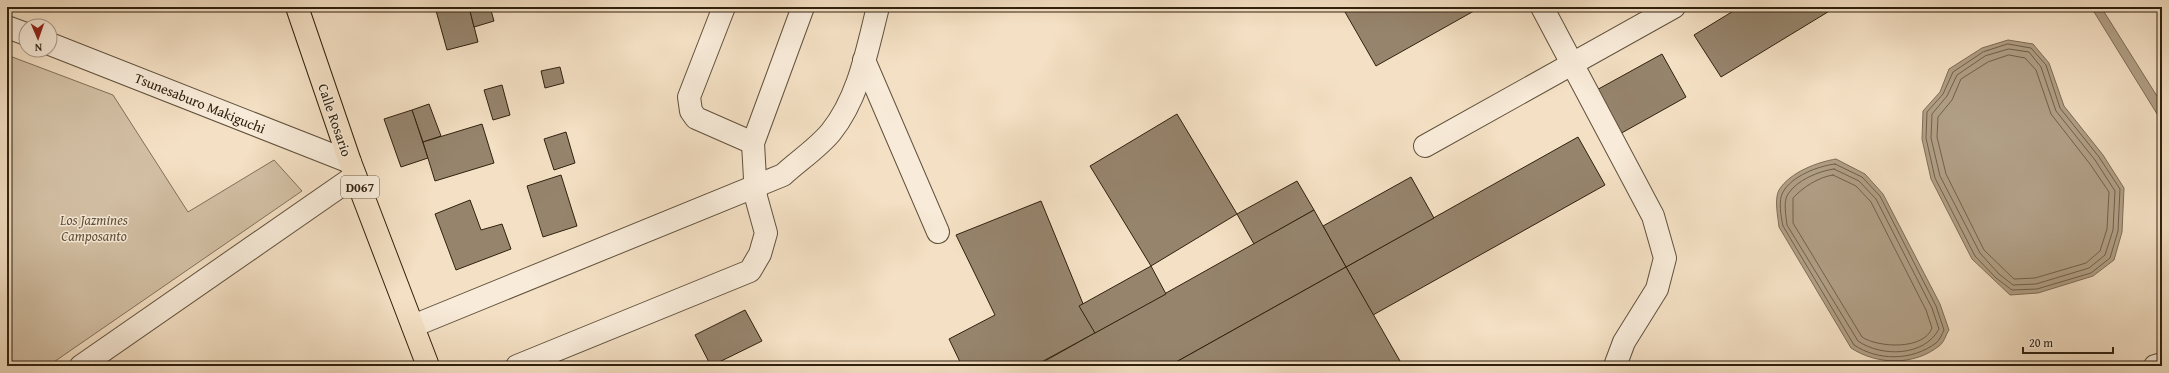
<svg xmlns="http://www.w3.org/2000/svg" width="2169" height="373" font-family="'Gentium Book Plus',serif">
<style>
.green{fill:#d3c0a5;stroke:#82705a}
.water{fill:#b19f86;stroke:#7d6d56}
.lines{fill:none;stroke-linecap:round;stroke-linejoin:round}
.shore{stroke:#70604a;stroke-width:1}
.building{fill:#96846d;stroke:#30210e}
.minor-casing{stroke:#61513c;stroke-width:24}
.major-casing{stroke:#30210e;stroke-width:24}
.minor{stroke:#f8ebd9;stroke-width:22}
.major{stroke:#f4e0c4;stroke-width:22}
.labels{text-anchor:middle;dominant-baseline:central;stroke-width:3;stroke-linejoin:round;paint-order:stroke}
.shield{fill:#f8ebd9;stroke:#6c5e4b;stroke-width:1}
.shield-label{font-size:13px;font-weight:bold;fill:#30210e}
.street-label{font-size:14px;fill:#30210e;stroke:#f8ebd9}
.park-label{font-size:14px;font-style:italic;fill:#61513b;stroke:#f8ebd9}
</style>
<rect width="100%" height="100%" fill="#f4e0c4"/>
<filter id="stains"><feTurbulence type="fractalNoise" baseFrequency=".005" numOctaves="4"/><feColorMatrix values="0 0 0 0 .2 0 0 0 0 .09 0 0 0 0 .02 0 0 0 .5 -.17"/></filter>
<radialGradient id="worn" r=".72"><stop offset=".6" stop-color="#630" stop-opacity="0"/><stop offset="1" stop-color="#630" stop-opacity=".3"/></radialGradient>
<!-- green -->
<polygon class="green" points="7,55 113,95 188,212 274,160 302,191 48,366 7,366"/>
<!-- water -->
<g class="water">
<polygon points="2091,7 2101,7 2162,104 2162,122"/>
<polygon points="2008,40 2033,44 2049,63 2064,106 2103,155 2124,188 2122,232 2114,260 2093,276 2038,293 2010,295 1972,259 1931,179 1922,139 1923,111 1940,92 1949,69 1982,48"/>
<path d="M1836,159L1865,174L1883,194L1940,304L1949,330C1946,334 1944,343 1939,346C1914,366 1877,365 1851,348L1779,227C1778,217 1774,199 1779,190C1790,172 1818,162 1836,159Z"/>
</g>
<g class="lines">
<!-- shore -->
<g class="shore">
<polygon points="2008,44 2031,48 2046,65 2060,108 2099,157 2120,189 2118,231 2110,258 2091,273 2037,289 2012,290 1996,278 1975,256 1935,178 1926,138 1927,112 1943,94 1953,72 1983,52"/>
<polygon points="2009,49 2029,52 2041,67 2056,111 2095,160 2115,191 2113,230 2105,255 2089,268 2036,284 2013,285 1999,274 1980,253 1940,176 1931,138 1932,114 1947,96 1957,75 1985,56"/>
<polygon points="2009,55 2025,58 2036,70 2051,114 2090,164 2109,192 2107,229 2100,251 2086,263 2035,278 2014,279 1984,250 1946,174 1937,137 1938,117 1952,100 1961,79 1988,62"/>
<path d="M1835,164L1862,177L1880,196L1936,306L1944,330C1942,334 1940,340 1936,343C1912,361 1878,361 1854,345L1783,226C1781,217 1778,200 1783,192C1792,176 1818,166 1835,164Z"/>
<path d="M1834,169L1859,181L1876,199L1932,308L1939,329C1924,357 1881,357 1858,341L1787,225C1786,216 1783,201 1788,194C1797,180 1819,171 1834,169Z"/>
<path d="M1833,175L1856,186L1871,202L1926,310L1932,328C1924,350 1879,348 1862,337L1793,223V198C1803,187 1819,177 1833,175Z"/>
</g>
</g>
<!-- building -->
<g class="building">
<polygon points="435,7 469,7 478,42 447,50"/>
<polygon points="469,7 490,7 494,21 474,27"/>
<polygon points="1355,7 1481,7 1376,66 1345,12"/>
<polygon points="1740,7 1836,7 1721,77 1694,35"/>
<polygon points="1662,54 1686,97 1618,135 1593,92"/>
<polygon points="560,67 564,83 545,88 541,71"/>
<polygon points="502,85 510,115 493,120 484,90"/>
<polygon points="429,104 441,136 423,142 412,110"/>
<polygon points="412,110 428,158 401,167 384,119"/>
<polygon points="1177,114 1237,214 1151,266 1090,166"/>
<polygon points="482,124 494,163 435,181 423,142"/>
<polygon points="566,132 575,163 554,170 544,139"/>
<polygon points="1578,137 1605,185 1373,315 1346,267"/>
<polygon points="561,175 577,226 543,237 527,186"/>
<polygon points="1411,177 1434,218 1346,267 1323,226"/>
<polygon points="1297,181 1314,210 1254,244 1237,214"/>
<polygon points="470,200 481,230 502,224 511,249 456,270 435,214"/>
<polygon points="1041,201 1095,333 1034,366 962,366 949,339 995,315 956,235"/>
<polygon points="1314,210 1346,267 1169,366 1036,366"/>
<polygon points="1151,266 1166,294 1095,333 1079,306"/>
<polygon points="1346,267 1400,361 1391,366 1169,366"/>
<polygon points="745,310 762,341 711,366 695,335"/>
</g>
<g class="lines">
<!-- minor casing -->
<g class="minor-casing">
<g id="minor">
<polyline points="724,7 689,97 691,111 696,118 753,143"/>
<polyline points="1542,7 1653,216 1665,258 1657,289 1624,342 1615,366"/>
<polyline points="7,27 26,34"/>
<polyline points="50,44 350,162"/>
<polyline points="864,60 938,232"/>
<polyline points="1425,146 1674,7"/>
<path d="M413,326L783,175C798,161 818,148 831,132C859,97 867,50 878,7"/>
<polyline points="81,366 355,176"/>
<polyline points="517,366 750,271 760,254 766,233 756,197 753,143 803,7"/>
<polyline points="2155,366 2162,364"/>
</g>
</g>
<!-- major casing -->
<g class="major-casing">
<polyline id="major" points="297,7 350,162 428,366"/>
</g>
<!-- minor -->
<use href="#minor" class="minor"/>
<!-- major -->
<use href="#major" class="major"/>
</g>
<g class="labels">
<!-- shield labels -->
<rect class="shield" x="341" y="176" width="38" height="22" rx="3"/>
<g class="shield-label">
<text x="360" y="187">D067</text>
</g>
<!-- street labels -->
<g class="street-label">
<text transform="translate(200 103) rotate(22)">Tsunesaburo Makiguchi</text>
<text transform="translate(335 120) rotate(71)">Calle Rosario</text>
</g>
<!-- park labels -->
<g class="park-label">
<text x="94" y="220">Los Jazmines<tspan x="94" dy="16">Camposanto</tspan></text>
</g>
</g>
<!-- margin -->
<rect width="2169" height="373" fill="none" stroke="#f4e0c4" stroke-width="24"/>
<rect x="8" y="8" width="2153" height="357" fill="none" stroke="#30210e" stroke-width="2"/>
<rect x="12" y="12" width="2145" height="349" fill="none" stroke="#30210e"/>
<!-- north arrow -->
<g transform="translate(38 38) rotate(178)"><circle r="19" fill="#f8ebd9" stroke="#a89a88"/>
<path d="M0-3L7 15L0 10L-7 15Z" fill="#8f2418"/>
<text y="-6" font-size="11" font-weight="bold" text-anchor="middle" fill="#30210e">N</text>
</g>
<!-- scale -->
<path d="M2023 347v6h90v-6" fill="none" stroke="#30210e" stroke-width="2"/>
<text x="2029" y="347" font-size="12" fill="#30210e" stroke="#f8ebd9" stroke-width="3" paint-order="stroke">20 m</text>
<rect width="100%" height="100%" filter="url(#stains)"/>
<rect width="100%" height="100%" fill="url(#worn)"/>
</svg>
